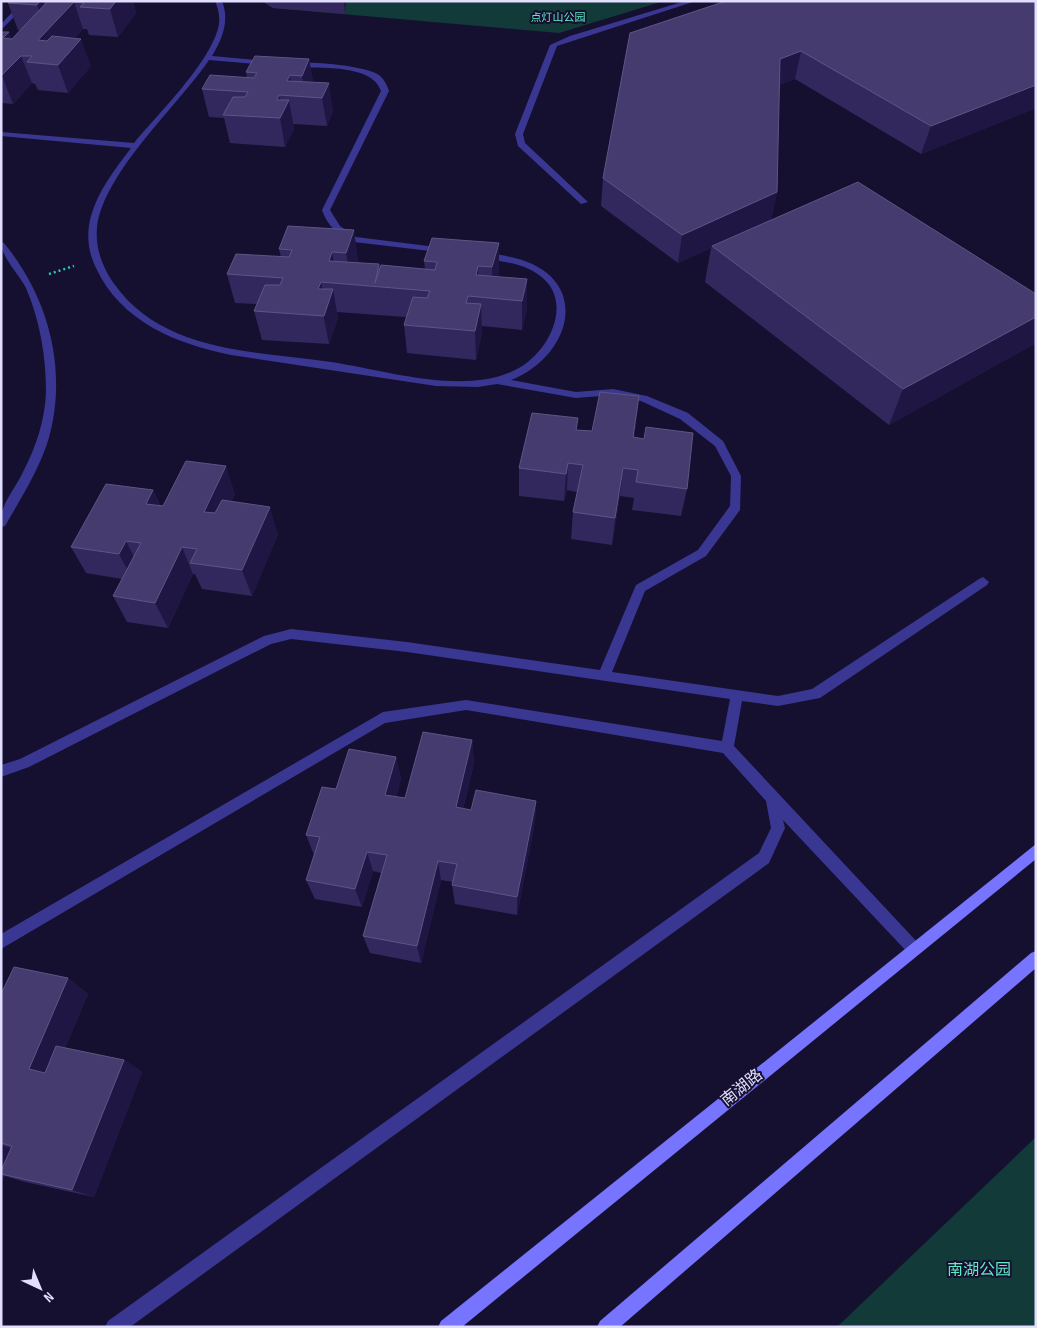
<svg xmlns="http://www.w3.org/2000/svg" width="1037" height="1328" font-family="'Sofia Sans Condensed','Noto Sans SC',sans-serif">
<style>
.green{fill:#123a38}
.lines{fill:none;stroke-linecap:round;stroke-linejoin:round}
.path{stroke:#27cabf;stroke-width:2.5;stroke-dasharray:2 3;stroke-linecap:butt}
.lane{fill:#3a3792;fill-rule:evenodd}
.secondary{fill:#7775ff;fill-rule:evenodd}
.wall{fill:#32285e}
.shaded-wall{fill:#1f1644}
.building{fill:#453b6f;stroke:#5d5586}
.labels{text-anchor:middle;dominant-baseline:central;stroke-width:4;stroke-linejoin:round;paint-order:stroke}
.far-park-label{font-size:11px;fill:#5feac6;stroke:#15102f}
.near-street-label{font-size:16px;fill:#e1deff;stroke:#15102f}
.near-park-label{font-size:16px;fill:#5feac6;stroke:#15102f}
</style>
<rect width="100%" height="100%" fill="#15102f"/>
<!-- green -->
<g class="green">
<polygon points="262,1 664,1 559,33 273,8"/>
<polygon points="1036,1137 1036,1327 837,1327"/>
</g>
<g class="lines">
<!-- path -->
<polyline class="path" points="49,274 74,266"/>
<!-- lane -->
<g class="lane">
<polygon points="23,1 30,1 1,30 1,24"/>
<path d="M215,1H222C230,21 222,39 212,56L268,61L272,63L268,65L209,60C177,107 103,173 97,228C95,248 103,269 115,285C164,353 256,351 331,362C385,370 464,396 515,370C548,355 576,301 539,275C521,262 501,262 481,258V254C491,252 505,256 515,258C593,278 572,356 511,380L576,392L613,389L647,396L688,413L723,441L741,476L740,510L706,556L645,591L612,672L778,696L812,689L979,579L983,577L989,582L987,585L820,698L778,706L742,701L734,746L919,944L921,949L919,954L914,956L909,954L783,820L785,828L769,863L130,1327H105L108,1321L759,853L771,828L766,801L723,753L466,710L385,723L1,949V934L383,712L466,700L722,741L730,699L407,652L291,639L271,644L29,767L1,777V765L20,759L264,636L291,629L407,642L600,670L636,585L698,550L730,506L731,476L715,446L680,419L641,401L613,395L576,398L497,384L478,387L436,386L231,355C177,344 121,322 96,268C88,252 86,234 91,216C98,191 115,169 131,148L1,136V132L134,143C158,114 213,60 219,24C220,16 218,8 215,1Z"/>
<polygon points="685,1 696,1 557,46 523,134 525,143 588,202 581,204 518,146 515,134 550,45 570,36"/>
<path d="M290,63C308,61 364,65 379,75C384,79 387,85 389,91L330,210L340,226L356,237L444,248L448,251L447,253L354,242C339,237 327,225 322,210L381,91C372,63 317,69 293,67H290Z"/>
<path d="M1,242L4,243C50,299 69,374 47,444C37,473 20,500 5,526L1,527C1,523 0,516 2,512C6,498 17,485 23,472C36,447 45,420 46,392C46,356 40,321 26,288C19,274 1,257 1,242Z"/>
</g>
<!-- secondary -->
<g class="secondary">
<polygon points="1036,844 1036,859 462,1327 438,1327 441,1321"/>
<polygon points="1036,951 1036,968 620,1327 597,1327 600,1321 1031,953"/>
</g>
</g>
<!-- wall -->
<g class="wall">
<polygon points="9,1 133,1 136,13 118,37 89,35 87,29 83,29 75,38 91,66 68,93 38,90 35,84 32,83 13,104 1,103 1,32 9,32 11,39 12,39 20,30 18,30 8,3"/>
<polygon points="262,1 346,1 345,14 273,8"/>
<polygon points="1036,1 1036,108 921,154 795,79 779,85 777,192 771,220 1036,294 1036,343 889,425 705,282 711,248 678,263 601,206 603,178 630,33"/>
<polygon points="309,59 313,82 333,111 327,126 293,124 294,129 285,147 230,143 224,118 209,117 202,89 247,78 246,72"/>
<polygon points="288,226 358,259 357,263 379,264 380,269 425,269 424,261 499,243 499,272 498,277 527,279 527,308 522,330 482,326 482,333 476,360 407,353 404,325 406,317 337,312 338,318 329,344 262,340 254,311 257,304 235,303 227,274 281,257 279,249"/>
<polygon points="636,424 634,437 687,489 681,516 632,510 634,498 620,496 612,545 571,539 573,512 577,492 567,490 564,501 519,496 519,468 592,431"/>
<polygon points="153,490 160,505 163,506 235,494 231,502 278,534 252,596 202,589 195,574 193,574 168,628 127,622 113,596 122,579 86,573 71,547"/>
<polygon points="472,740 474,763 463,809 471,810 536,801 535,822 517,915 455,904 452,885 453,882 441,880 421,963 370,953 363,936 381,873 373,871 362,907 315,899 306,880 314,855 306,835 336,789 396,757 401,779 396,797 405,798"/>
<polygon points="68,978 88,994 65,1048 124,1060 142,1072 94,1197 25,1182 5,1176 1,1185 1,994"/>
</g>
<!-- shaded-wall -->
<g class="shaded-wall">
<polygon points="40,1 43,1 51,26 74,2 83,29 51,64 38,40 47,31 37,5"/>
<polygon points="116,1 133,1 136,13 118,37 110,9"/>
<polygon points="344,1 346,1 345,14"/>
<polygon points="9,32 19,58 21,56 32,83 13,104 2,76 3,38"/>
<polygon points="81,39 91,66 68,93 58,65"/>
<polygon points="801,51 795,79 774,87 780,59"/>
<polygon points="309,59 314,87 305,97 302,76"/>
<polygon points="290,75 293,96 287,81"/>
<polygon points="329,83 333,111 327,126 322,98"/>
<polygon points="1036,85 1036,108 921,154 931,126"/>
<polygon points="279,95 282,114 289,100 294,129 285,147 277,100"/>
<polygon points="777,192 771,221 712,246 711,248 678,263 682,235"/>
<polygon points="354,230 358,259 351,282 346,253"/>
<polygon points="499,243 499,272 493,296 492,267"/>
<polygon points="332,252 337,281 329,261"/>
<polygon points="478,266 479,295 476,275"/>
<polygon points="527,279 527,308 522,330 522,301"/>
<polygon points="321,282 326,310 333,289 338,318 329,344 318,289"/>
<polygon points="481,304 482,333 476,360 475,331"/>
<polygon points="1036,317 1036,343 889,425 903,389"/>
<polygon points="639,396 636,424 629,465 633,437"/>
<polygon points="568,463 567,490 564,501 566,474"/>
<polygon points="226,466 235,494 214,539 204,512"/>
<polygon points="623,468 620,496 612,545 615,518"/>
<polygon points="153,490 165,518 146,504"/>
<polygon points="270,507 278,534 252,596 242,570"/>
<polygon points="126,541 139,567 133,580 119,554"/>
<polygon points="182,547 193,574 168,628 155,603"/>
<polygon points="472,740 474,763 458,828 456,807"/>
<polygon points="396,757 401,779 390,816 385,795"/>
<polygon points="536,801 535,822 517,915 517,897"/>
<polygon points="367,852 373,871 362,907 355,889"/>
<polygon points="438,861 441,880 421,963 417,946"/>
<polygon points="68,978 88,994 51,1081 29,1069"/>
<polygon points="124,1060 142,1072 94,1197 72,1190"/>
<polygon points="1,1145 16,1150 1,1174"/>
<polygon points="1,1175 5,1176 1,1185"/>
</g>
<!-- building -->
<g class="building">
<polygon points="9,1 40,1 37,5 8,3"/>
<polygon points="48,1 116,1 110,9 80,7 84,3 74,2 38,40 47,41 52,36 81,39 58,65 27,62 32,56 21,56 1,76 1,32 9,32 3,38 12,39"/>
<polygon points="726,1 1036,1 1036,85 931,126 801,51 780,59 777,192 682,235 603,178 630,33"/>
<polygon points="255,56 309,59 302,76 290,75 287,81 329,83 322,98 279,95 277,100 289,100 280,118 223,115 233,97 245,97 248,92 202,89 210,75 254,78 257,73 246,72"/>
<polygon points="858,182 1036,294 1036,317 903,389 712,246"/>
<polygon points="288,226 354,230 346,253 332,252 329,261 379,264 375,283 381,265 435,270 437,262 424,261 432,238 499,243 492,267 478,266 476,275 527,279 522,301 468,296 466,303 481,304 475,331 404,325 413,297 427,298 430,291 321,282 318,289 333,289 324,316 254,311 265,285 280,285 283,278 227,274 236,254 289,257 292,250 279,249"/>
<polygon points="600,392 639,396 633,437 644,439 646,427 693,433 687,489 636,482 638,470 623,468 615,518 573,512 583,465 568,463 566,474 519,468 532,413 578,418 576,430 592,431"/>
<polygon points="186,461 226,466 204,512 215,513 222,500 270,507 242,570 190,563 197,549 182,547 155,603 113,596 141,543 126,541 119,554 71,547 106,484 153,490 146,504 163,506"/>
<polygon points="423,732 472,740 456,807 471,810 476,790 536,801 517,897 452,885 457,864 438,861 417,946 363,936 387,855 367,852 355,889 306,880 320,837 306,835 322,787 336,789 349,749 396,757 385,795 405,798"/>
<polygon points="14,967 68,978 29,1069 45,1073 56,1046 124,1060 72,1190 1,1174 1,1171 12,1146 1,1143 1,994"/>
</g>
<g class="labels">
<!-- far-park labels -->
<g class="far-park-label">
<text x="558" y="17">点灯山公园</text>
</g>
<!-- near-street labels -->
<g class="near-street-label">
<text transform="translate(742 1088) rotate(-39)">南湖路</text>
</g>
<!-- near-park labels -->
<g class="near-park-label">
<text x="979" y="1270">南湖公园</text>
</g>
</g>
<!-- border -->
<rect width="1037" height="1328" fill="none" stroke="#e1deff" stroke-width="5"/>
<!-- north arrow -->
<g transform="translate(40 1288) rotate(136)" stroke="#15102f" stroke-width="4" paint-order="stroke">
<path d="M0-4L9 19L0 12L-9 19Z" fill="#e1deff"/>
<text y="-8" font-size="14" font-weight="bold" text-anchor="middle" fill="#e1deff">N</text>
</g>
</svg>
